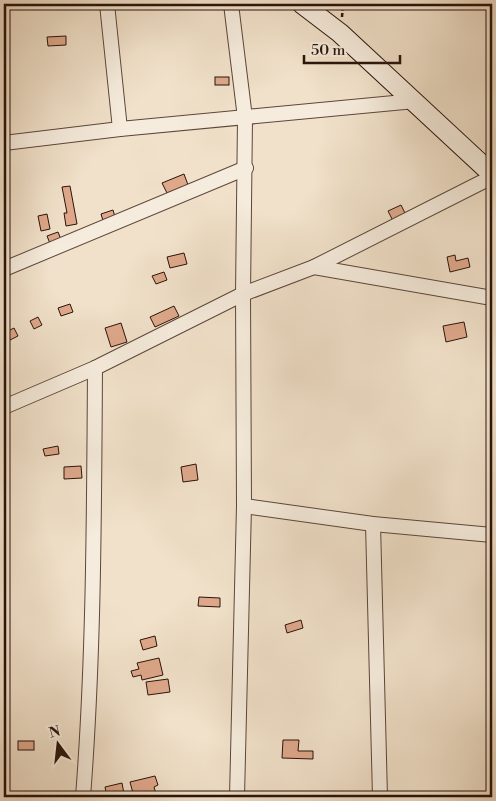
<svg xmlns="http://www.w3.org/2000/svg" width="496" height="801" font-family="'Libre Bodoni',serif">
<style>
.building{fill:#dfa88b;stroke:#29130a}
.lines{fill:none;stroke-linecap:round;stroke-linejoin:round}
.street-casing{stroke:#5b463a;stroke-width:16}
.secondary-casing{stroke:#29130a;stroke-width:21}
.path{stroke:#29130a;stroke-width:2.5;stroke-dasharray:4 2.5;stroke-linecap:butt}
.street{stroke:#f6ecdd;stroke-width:14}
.secondary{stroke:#f6ecdd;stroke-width:19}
</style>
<rect width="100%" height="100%" fill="#f1e1ca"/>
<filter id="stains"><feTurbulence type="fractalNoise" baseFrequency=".004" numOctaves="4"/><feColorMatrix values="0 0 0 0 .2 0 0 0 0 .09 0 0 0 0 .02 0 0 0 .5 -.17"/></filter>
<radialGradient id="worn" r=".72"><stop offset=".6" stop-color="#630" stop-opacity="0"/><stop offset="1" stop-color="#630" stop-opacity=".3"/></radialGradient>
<!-- building -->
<g class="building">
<polygon points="66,36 66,45 48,46 47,37"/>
<rect x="215" y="77" width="14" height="8"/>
<polygon points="184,174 188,185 167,193 162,183"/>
<polygon points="70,186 77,224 66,226 64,213 67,213 62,187"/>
<polygon points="401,205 406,215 393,221 388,211"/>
<polygon points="113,210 116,220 104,224 101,214"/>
<polygon points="47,214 50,229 41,231 38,216"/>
<polygon points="58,232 62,242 51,246 47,236"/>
<polygon points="184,253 187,264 170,268 167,257"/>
<polygon points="455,255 456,261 468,258 470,267 450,272 447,257"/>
<polygon points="164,272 167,280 156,284 152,276"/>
<polygon points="70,304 73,312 61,316 58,308"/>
<polygon points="174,306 179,316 155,327 150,317"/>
<polygon points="38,317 42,325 34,329 30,321"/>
<polygon points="464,322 467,337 446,342 443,326"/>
<polygon points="121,323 127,342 111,347 105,328"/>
<polygon points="14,328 18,336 8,341 4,333"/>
<polygon points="58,446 59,454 45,456 43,449"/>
<polygon points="196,464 198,480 183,482 181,467"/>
<polygon points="81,466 82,478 64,479 64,467"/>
<polygon points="199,597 220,598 220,607 198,606"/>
<polygon points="301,620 303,628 287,633 285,625"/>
<polygon points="155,636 157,646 143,650 140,640"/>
<polygon points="159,658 163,675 142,680 141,675 133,677 131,671 139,669 137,663"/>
<polygon points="168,679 170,692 148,695 146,682"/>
<polygon points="283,740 299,740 298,751 313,751 313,759 282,758"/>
<rect x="18" y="741" width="16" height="9"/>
<polygon points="155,776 158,785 154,787 157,797 134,797 130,782"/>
<polygon points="122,783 124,794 107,797 105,787"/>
</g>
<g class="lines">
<!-- street casing -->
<g class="street-casing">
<g id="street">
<polyline points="107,4 120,129"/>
<polyline points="231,4 245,118 243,294 244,506 237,797"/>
<polyline points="4,143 120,129 415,101"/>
<polyline points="314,267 492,298"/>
<polyline points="4,269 246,168"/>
<polyline points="4,407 95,368 243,294 314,267 492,177"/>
<polyline points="244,506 373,524 492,535"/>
<polyline points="373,524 380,797"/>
<path d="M83,797C94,655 94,511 95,368"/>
</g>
</g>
<!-- secondary casing -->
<g class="secondary-casing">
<polyline id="secondary" points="302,4 340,33 492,174"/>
</g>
<!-- path -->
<polyline class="path" points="342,17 343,4"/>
<!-- street -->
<use href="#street" class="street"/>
<!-- secondary -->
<use href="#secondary" class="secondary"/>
</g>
<!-- margin -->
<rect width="496" height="801" fill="none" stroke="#f1e1ca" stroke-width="20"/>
<rect x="5" y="5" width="486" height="791" fill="none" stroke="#29130a" stroke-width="2.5"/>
<rect x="10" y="10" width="476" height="781" fill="none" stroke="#29130a"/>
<!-- north arrow -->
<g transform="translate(58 744) rotate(345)" stroke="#f6ecdd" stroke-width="4" paint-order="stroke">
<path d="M0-4L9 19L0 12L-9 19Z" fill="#29130a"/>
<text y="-8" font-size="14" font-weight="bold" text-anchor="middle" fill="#29130a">N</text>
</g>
<!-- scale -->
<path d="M304 55v8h96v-8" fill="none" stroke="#29130a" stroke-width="2.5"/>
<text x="311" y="55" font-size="15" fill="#29130a" stroke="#f6ecdd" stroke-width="4" paint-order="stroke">50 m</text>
<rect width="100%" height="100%" filter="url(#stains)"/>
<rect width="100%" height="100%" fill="url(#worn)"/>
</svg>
